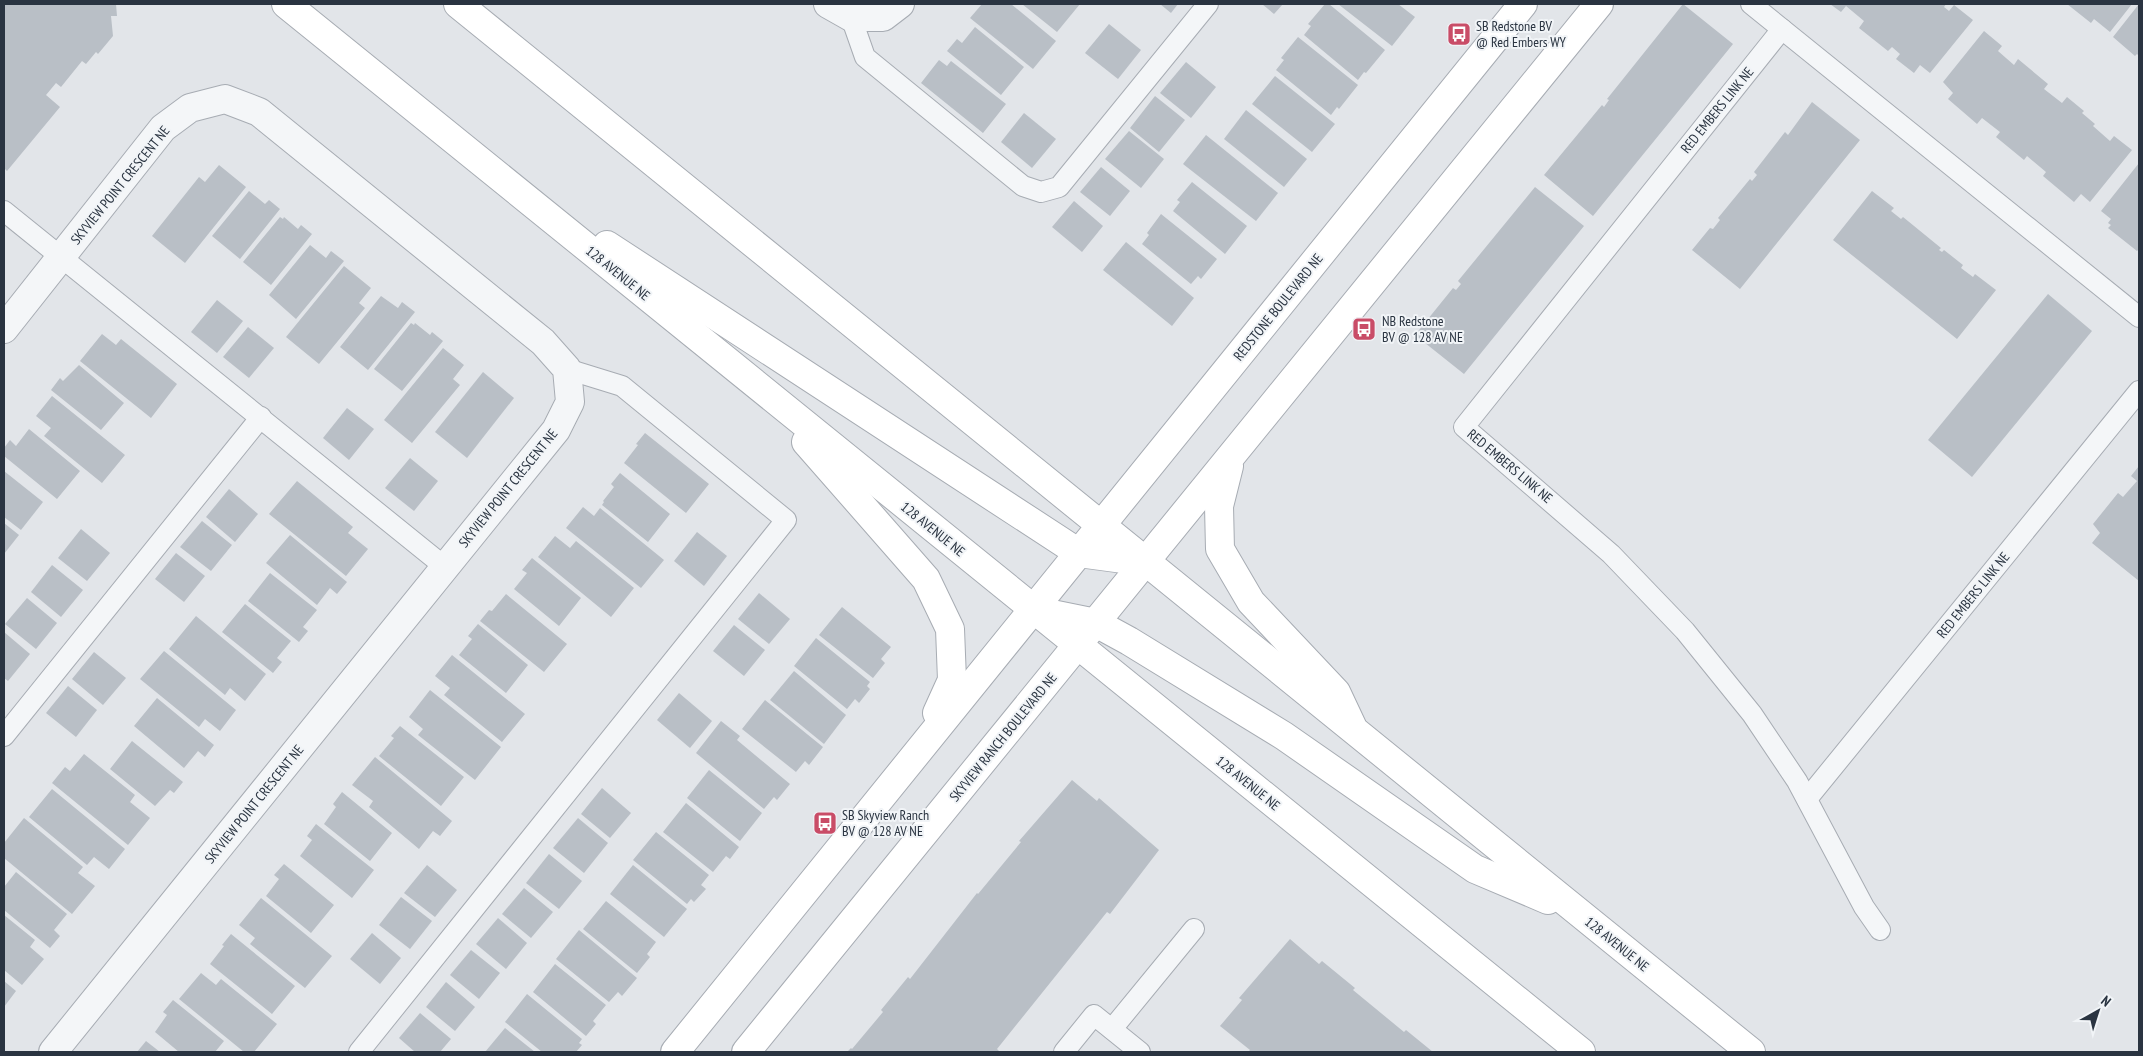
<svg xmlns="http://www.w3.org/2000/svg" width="2143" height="1056" font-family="'PT Sans Narrow',sans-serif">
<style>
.building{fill:#b9bfc6}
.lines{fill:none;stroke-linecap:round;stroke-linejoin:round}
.lane-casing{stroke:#a7acb3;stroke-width:22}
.street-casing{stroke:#a7acb3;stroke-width:30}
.secondary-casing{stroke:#a7acb3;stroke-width:30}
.lane{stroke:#f4f6f8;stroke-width:20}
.street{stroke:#f4f6f8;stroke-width:28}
.secondary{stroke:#fff;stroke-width:28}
.labels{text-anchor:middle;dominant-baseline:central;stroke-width:4;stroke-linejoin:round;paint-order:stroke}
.poi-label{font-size:14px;fill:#2a3441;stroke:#f1f4f7;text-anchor:start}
.street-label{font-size:14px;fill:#2a3441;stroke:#f1f4f7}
</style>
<rect width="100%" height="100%" fill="#e2e5e9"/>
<!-- building -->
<g class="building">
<polygon points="4,4 116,4 117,16 111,16 113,36 98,54 96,52 86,64 82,61 61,87 56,83 46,95 60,107 7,171 4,168"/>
<polygon points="982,4 1011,4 1056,41 1033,69 970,18"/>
<polygon points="1022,4 1080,4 1057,32"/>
<polygon points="1160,4 1178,4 1171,13"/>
<polygon points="1262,4 1283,4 1274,14"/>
<polygon points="1325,4 1329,4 1385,50 1366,73 1364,72 1358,80 1304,35 1311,26 1308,24"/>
<polygon points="1338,4 1398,4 1415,17 1392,46"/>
<polygon points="1683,4 1733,44 1593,216 1544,175 1602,105 1604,107 1609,100 1607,99"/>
<polygon points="1830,4 1946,4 1944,7 1949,11 1954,5 1973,20 1930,73 1920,65 1914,73 1896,59 1900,54 1892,47 1888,51 1859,28 1864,21 1846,6 1841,12"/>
<polygon points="2067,4 2132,4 2110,32 2094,19 2091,23"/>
<polygon points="2139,4 2139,56 2137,54 2135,56 2113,37"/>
<polygon points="1109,24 1141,50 1118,79 1085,53"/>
<polygon points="975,27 1024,67 1001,95 947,51 957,39 962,43"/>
<polygon points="1984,31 2002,46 1998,51 2014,65 2018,59 2048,84 2044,89 2062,103 2067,97 2084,111 2082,113 2095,124 2093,126 2110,141 2114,136 2132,150 2090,202 2081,194 2074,202 2043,176 2046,172 2027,156 2024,160 1996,137 2000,132 1982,118 1977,124 1948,99 1953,93 1943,82"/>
<polygon points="1298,37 1358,85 1339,109 1337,107 1331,115 1276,70 1284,60 1281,58"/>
<polygon points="939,60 947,66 951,61 1006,104 983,133 921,83"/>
<polygon points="1186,62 1216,87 1191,118 1160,93"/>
<polygon points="1275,76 1335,124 1312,152 1252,104"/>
<polygon points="1155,96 1185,120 1159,152 1130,128"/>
<polygon points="1812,102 1860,140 1740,289 1692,250 1710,228 1713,229 1720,220 1718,218 1750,179 1752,181 1757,175 1754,172 1785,132 1788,135"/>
<polygon points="1246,110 1307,159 1284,187 1224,139"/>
<polygon points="1024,113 1056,139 1032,168 1001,142"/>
<polygon points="1129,131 1164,159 1141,188 1105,159"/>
<polygon points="1206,135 1278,193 1256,221 1183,164"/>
<polygon points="2139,163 2139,249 2137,251 2108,228 2111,225 2108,223 2111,219 2101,211"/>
<polygon points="219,165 246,187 185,263 152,236 199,177 205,182"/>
<polygon points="1101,167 1130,191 1110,216 1080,192"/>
<polygon points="1192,182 1247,226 1225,254 1173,211 1180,202 1177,200"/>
<polygon points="1535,187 1584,226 1464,374 1415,335 1453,288 1456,290 1461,284 1458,281"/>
<polygon points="249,191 265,204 269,200 280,209 240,259 212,236"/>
<polygon points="1872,191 1894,208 1891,211 1901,219 1903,217 1941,248 1939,250 1942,252 1944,250 1963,265 1961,268 1973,277 1975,274 1996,290 1957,339 1833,240"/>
<polygon points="1074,201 1103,226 1082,252 1052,227"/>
<polygon points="1161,214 1217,259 1201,279 1198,276 1191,284 1142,244 1149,235 1147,233"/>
<polygon points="280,217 283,219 284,217 298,229 301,225 312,234 271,285 243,262"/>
<polygon points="1126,242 1194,298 1172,326 1103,270"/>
<polygon points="310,245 326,258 331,251 344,261 296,319 269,295"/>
<polygon points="344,266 371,288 359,303 365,308 319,364 286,337"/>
<polygon points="2048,294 2092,331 1972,477 1928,440"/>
<polygon points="381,296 398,308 402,302 415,312 368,370 340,347"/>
<polygon points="217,300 243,321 217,353 191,332"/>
<polygon points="411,323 414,325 415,323 430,335 432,332 443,341 402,391 374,369"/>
<polygon points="248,327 274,348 249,378 223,357"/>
<polygon points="102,334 116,345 121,339 177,384 151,418 80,361"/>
<polygon points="443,348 464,365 453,379 460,385 412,443 384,420"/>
<polygon points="79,365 124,403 101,430 51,390 60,378 63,381"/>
<polygon points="483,372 514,398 467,458 435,432"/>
<polygon points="52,396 125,455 102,483 44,436 51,428 36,416"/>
<polygon points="347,408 374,429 349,460 323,438"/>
<polygon points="29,429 80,471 57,499 4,456 4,448 10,440 16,446"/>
<polygon points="645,433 709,484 686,513 624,463 638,445 636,444"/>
<polygon points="410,458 438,481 414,511 385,488"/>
<polygon points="2139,466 2139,581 2092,543 2100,533 2093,524 2118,493 2123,497 2137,481 2131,476"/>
<polygon points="4,471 43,502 21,530 4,517"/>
<polygon points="620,473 670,514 648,542 602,505 604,502 603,501 614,487 611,484"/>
<polygon points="297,481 353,527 348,533 368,549 346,576 269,514"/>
<polygon points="229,489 258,514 235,542 206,517"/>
<polygon points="583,507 594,516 600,508 664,560 641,588 566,528"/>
<polygon points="202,521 232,545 211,571 180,547"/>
<polygon points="4,523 19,535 4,554"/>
<polygon points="81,529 110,553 87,581 58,558"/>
<polygon points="697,532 727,556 704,586 674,561"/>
<polygon points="290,535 347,582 337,594 330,588 317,605 266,563"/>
<polygon points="555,536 570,548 576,541 634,588 611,617 538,557"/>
<polygon points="176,553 205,576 184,602 155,579"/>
<polygon points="532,558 581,598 559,626 514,589 527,573 522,570"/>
<polygon points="52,565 83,590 61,617 31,592"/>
<polygon points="270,573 317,610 303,627 308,631 299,642 248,601"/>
<polygon points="759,593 790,619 769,644 738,619"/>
<polygon points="506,594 567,644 544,672 480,621 489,610 492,611"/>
<polygon points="27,598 57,623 36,649 5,624"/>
<polygon points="245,604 291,641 277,658 282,662 273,673 222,632"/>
<polygon points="842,607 891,647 881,659 885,663 873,678 819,635"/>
<polygon points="196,616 266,674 245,701 230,688 225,695 169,649"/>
<polygon points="478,624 528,665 506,693 459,655 472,639 468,636"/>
<polygon points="734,625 765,650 744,676 713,651"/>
<polygon points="4,632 30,654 8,681 4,678"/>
<polygon points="816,638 870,682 867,686 870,689 859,703 855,699 847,709 794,666"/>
<polygon points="164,651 236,710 220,731 205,719 199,727 140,679"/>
<polygon points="94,652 126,678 103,705 72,679"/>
<polygon points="452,655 525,714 502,742 444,695 450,688 435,676"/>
<polygon points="794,671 846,715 824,744 770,700"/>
<polygon points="68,686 97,710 76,737 46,713"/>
<polygon points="430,690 501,747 475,780 418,735 423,729 409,717"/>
<polygon points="679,693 712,721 690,748 657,720"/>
<polygon points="157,698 214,745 205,757 198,751 184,768 134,726"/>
<polygon points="765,700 823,747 809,765 805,761 796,772 742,729"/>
<polygon points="721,721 740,736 737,740 790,784 777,800 774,797 764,809 696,753"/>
<polygon points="400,726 464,777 441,806 379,756 394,738 391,736"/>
<polygon points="132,741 183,782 174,793 170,790 155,806 110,769"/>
<polygon points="84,754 135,795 130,802 150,818 128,845 52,783 65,767 70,771"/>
<polygon points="375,757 452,821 440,836 433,831 419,849 369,807 373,801 352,785"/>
<polygon points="709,770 762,813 740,841 687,798"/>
<polygon points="1072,780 1097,801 1099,798 1159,850 1110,914 1107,912 997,1049 999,1051 847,1052 851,1048 852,1049 883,1012 881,1010 908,977 910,979 977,893 978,894 1021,842 1019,841"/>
<polygon points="602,788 631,813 610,838 581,814"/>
<polygon points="52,789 125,849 109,869 94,857 87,865 29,817"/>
<polygon points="342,792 392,833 370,861 324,824 336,807 333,804"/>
<polygon points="686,803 739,847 730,859 726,856 713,872 663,832"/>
<polygon points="24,818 83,867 78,873 95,886 72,914 4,858 4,843"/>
<polygon points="578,818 608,843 584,873 553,848"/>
<polygon points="316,824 374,870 352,898 300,856 312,840 307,836"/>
<polygon points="656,832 709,875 701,885 706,889 694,902 691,899 687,904 633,860"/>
<polygon points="549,854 582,881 559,909 526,883"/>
<polygon points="284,864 334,905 311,933 266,896 279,879 274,875"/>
<polygon points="427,865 457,890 435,917 404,893"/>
<polygon points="633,865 687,909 664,937 610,894"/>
<polygon points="16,872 67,914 54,930 60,936 50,948 4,910 4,887"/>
<polygon points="524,888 553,912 531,938 502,914"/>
<polygon points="401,897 432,921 410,949 379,925"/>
<polygon points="261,898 332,956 305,988 250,944 255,938 239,925"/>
<polygon points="606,901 656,942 647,954 650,957 637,973 583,929"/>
<polygon points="4,915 35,940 30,947 44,959 22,985 4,970"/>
<polygon points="498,918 527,943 506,969 476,944"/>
<polygon points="579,930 637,978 622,996 618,992 609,1002 556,959"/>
<polygon points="372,933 401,958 380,984 350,959"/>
<polygon points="231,934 295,986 272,1014 210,964 224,946 222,945"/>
<polygon points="1290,939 1319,964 1322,961 1355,988 1353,990 1404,1032 1406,1030 1433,1052 1248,1052 1250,1050 1220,1026 1242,1000 1239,998"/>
<polygon points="471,950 500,973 479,999 450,975"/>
<polygon points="555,964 606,1005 593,1021 596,1024 586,1036 533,992"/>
<polygon points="201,973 216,985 221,979 277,1024 254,1052 244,1052 179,999"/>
<polygon points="4,981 16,991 4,1007"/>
<polygon points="446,982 475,1007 455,1031 426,1007"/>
<polygon points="527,994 582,1039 579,1043 582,1045 576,1052 542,1052 505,1022"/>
<polygon points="173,1000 224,1041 215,1052 179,1052 155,1032 167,1015 163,1012"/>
<polygon points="420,1013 451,1039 440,1052 415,1052 399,1038"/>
<polygon points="505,1028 535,1052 485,1052"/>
<polygon points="146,1041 160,1052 137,1052"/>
</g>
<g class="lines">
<!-- lane casing -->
<g class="lane-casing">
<g id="lane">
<polyline points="1751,4 2139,317"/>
<polyline points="851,17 865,57 1023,186 1041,192 1059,187 1208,4"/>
<polyline points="1782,29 1464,427 1611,554 1685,631 1752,714 1797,781 1864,907 1880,930"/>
<polyline points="4,211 445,567"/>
<polyline points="4,736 261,417"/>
<polyline points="1807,799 2139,391"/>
<polyline points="1112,1029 1194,929"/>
<polyline points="359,1052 786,520 622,386 567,369"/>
<polyline points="1064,1052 1094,1015 1140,1052"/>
</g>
</g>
<!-- street casing -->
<g class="street-casing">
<g id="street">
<polyline points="828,4 851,17 883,17 900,4"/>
<polyline points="4,329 163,128 190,108 225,99 259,112 543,342 567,369 570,402 556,430 53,1052"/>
</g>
</g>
<!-- secondary casing -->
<g class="secondary-casing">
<g id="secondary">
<polyline points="286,4 1581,1052"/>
<polyline points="458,4 1751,1052"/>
<polyline points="607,245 1079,553 1146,562"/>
<polyline points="806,442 926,579 950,629 952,680 937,713"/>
<polyline points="1229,466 1219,506 1220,549 1251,602 1336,692 1352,726"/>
<polyline points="1037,611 1096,623 1129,641 1284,736 1475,869 1548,900"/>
<polyline points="675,1052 1523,4"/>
<polyline points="746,1052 1599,4"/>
</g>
</g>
<!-- lane -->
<use href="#lane" class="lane"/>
<!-- street -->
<use href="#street" class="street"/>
<!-- secondary -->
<use href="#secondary" class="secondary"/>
</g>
<!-- icons -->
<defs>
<g id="bus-square" transform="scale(1.25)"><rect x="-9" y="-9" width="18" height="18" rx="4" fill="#c94c67" stroke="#f1f4f7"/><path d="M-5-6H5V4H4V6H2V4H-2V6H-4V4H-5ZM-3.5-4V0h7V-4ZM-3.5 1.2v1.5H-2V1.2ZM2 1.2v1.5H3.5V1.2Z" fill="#fff"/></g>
</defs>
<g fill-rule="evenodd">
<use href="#bus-square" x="1459" y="34"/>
<use href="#bus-square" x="1364" y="329"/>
<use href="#bus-square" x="825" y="823"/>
</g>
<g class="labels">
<!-- poi labels -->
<g class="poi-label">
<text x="1476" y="26">SB Redstone BV<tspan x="1476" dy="16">@ Red Embers WY</tspan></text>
<text x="1382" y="321">NB Redstone<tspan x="1382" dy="16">BV @ 128 AV NE</tspan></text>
<text x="842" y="815">SB Skyview Ranch<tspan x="842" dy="16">BV @ 128 AV NE</tspan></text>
</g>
<!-- street labels -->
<g class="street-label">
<text transform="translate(1717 110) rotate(-51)">RED EMBERS LINK NE</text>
<text transform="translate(120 185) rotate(-51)">SKYVIEW POINT CRESCENT NE</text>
<text transform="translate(618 273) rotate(39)">128 AVENUE NE</text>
<text transform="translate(1278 307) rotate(-51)">REDSTONE BOULEVARD NE</text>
<text transform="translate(1510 466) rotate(40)">RED EMBERS LINK NE</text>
<text transform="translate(508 488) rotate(-51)">SKYVIEW POINT CRESCENT NE</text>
<text transform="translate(933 529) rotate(39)">128 AVENUE NE</text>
<text transform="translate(1973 595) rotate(-51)">RED EMBERS LINK NE</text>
<text transform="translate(1003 737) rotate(-51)">SKYVIEW RANCH BOULEVARD NE</text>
<text transform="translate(1248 783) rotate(39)">128 AVENUE NE</text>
<text transform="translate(254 804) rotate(-51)">SKYVIEW POINT CRESCENT NE</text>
<text transform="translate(1617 944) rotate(39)">128 AVENUE NE</text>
</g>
</g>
<!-- border -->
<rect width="2143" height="1056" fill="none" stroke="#2a3441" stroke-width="10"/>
<!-- north arrow -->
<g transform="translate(2098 1011) rotate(39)" stroke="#f1f4f7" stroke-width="4" paint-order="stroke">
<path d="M0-4L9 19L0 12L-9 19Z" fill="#2a3441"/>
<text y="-8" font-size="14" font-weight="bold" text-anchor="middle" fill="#2a3441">N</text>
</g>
</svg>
